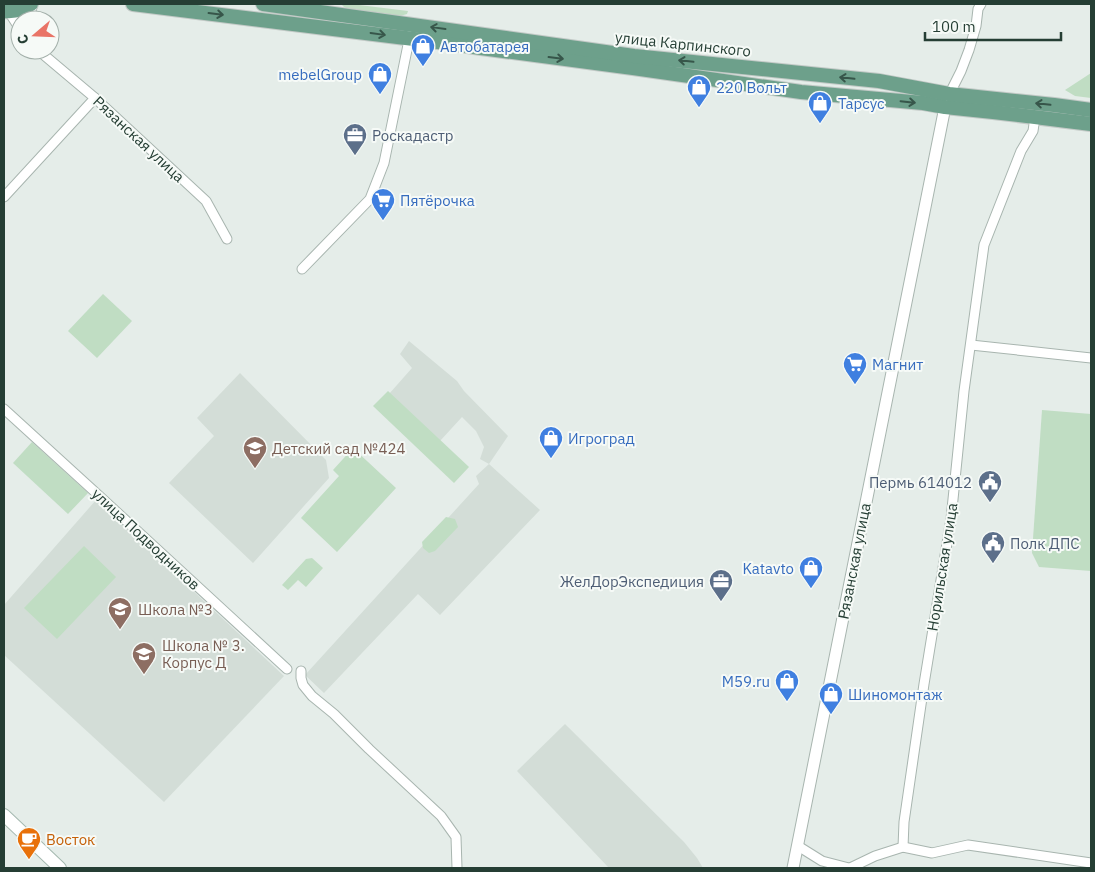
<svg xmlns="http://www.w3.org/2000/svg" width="1095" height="872" font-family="'IBM Plex Sans',sans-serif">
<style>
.built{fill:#d3ddd7}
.green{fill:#c0ddc3}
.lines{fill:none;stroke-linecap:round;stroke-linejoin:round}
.minor-casing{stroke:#a8b5af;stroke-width:11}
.tertiary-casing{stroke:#a8b5af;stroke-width:13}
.secondary-casing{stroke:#a4b8af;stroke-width:14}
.primary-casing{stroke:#c2c9c6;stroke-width:16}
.minor{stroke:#fff;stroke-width:9}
.tertiary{stroke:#fff;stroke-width:11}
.secondary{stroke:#fff;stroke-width:12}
.primary{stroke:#6da08b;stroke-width:14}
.oneway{stroke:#37564a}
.labels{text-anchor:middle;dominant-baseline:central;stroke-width:4;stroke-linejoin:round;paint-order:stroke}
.street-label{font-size:15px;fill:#253e34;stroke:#f6faf7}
.shop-label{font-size:15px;fill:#366cbe;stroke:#f6faf7;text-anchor:start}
.service-label{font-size:15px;fill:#4e5e75;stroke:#f6faf7;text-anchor:start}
.education-label{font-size:15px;fill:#785e54;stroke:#f6faf7;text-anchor:start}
.food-label{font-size:15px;fill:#c56008;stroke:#f6faf7;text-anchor:start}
</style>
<rect width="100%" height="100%" fill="#e5ede9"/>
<!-- built -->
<g class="built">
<polygon points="409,341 457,381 464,391 508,436 489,464 540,510 440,615 418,594 324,693 305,675 479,484 476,476 489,464 480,459 484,447 476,431 462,417 440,441 389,394 412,368 400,354"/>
<polygon points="240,373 326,460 329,478 253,563 169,483 214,436 197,418"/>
<polygon points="96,500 284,676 164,802 4,655 4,605"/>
<polygon points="565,724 684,842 697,858 703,868 609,868 517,771"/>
</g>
<!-- green -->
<g class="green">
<polygon points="341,4 351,4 408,11 407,14 400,16 348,9 344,7"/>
<polygon points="1091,73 1091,98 1075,96 1065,90"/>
<polygon points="103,294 132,321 97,358 68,331"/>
<polygon points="388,391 469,467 454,483 373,406"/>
<polygon points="1042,410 1091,414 1091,571 1039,567 1032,553"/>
<polygon points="32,442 88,493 68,514 13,463"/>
<polygon points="353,448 396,488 337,552 301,518 339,476 333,470"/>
<polygon points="446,517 455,519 458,527 435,551 429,553 423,548 422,542"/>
<polygon points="84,546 116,577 57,639 24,608"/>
<polygon points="312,558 323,568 306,587 298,580 288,590 282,585 306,559"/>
</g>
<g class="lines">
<!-- minor casing -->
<g class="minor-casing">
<g id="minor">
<polyline points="9,12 20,29"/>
<polyline points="28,20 33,4"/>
<polyline points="38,50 95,98 206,201 227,239"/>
<polyline points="948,97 961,71 969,50 976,26 978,9 981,4"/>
<polyline points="4,197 95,98"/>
<polyline points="302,269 370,199 384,163 410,35"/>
<polyline points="971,345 1091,358"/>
<polyline points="4,409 95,492 287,669"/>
<polyline points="301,671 301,678 303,685 312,696 334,714 369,749 441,816 456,837 457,868"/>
<polyline points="798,846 822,861 849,868"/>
<polyline points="903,847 904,822 924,684 951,519 964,391 984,245 1021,151 1033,131 1035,117"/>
<polyline points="850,868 875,856 903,847 932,853 968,845 1091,863"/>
</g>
</g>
<!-- tertiary casing -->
<g class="tertiary-casing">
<polyline id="tertiary" points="793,868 945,107"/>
</g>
<!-- secondary casing -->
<g class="secondary-casing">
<polyline id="secondary" points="4,815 60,868"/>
</g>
<!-- primary casing -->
<g class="primary-casing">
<g id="primary">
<polyline points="133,4 446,43 481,48 633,68 801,92 923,103 945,107 993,112 1091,124"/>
<polyline points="263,4 634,56 879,81 949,94 1054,105 1091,110"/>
<path d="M4,11C14,12 23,10 31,4"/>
</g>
</g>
<!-- minor -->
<use href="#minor" class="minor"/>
<!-- tertiary -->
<use href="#tertiary" class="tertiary"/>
<!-- secondary -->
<use href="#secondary" class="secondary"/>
<!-- primary -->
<use href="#primary" class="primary"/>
</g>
<!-- one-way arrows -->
<defs><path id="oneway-shaft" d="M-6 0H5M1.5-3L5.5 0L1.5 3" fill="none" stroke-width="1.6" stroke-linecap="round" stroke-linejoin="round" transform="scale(1.25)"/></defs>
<g class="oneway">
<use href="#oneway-shaft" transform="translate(216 14) rotate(7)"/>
<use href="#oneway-shaft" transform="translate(438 28) rotate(-172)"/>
<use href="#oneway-shaft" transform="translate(378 34) rotate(8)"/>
<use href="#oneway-shaft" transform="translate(556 58) rotate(7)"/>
<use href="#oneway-shaft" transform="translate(686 61) rotate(-174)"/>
<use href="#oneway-shaft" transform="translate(847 78) rotate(-174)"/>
<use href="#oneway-shaft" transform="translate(908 102) rotate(6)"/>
<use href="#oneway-shaft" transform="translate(1043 104) rotate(-174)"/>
</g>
<!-- icons -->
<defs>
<g id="shop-pin" transform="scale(1.25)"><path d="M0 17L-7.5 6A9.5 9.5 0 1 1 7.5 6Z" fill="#3f7fe0" stroke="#f6faf7"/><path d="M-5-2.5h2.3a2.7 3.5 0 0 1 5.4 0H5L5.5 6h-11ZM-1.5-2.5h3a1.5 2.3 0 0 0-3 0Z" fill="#fff"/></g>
<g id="office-pin" transform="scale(1.25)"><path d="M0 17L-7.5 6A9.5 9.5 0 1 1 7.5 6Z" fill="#5c6f8a" stroke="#f6faf7"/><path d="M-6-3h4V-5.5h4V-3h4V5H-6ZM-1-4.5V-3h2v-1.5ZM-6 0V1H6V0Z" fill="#fff"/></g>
<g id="supermarket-pin" transform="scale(1.25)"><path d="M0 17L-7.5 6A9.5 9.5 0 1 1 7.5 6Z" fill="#3f7fe0" stroke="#f6faf7"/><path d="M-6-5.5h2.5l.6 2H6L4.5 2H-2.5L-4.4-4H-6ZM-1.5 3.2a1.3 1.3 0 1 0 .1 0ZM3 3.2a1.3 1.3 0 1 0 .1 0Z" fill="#fff"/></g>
<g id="school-pin" transform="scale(1.25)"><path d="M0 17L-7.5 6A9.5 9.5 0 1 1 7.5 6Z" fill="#8d6e63" stroke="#f6faf7"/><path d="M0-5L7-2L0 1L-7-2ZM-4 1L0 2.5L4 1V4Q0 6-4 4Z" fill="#fff"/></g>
<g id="civic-pin" transform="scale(1.25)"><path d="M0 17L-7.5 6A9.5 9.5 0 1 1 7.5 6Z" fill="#5c6f8a" stroke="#f6faf7"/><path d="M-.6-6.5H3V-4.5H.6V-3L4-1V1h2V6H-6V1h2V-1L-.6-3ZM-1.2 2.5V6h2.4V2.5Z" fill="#fff"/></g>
<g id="cafe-pin" transform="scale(1.25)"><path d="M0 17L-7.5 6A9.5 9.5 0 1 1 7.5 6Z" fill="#e8710a" stroke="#f6faf7"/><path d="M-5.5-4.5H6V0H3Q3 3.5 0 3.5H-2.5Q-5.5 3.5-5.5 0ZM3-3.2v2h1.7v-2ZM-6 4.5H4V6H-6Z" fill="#fff"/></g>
</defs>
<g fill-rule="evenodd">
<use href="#shop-pin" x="423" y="46"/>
<use href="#shop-pin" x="380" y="74"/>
<use href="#shop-pin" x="699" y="87"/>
<use href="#shop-pin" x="820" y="103"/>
<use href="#office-pin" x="355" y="135"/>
<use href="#supermarket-pin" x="383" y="200"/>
<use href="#supermarket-pin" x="855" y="364"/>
<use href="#shop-pin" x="551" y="438"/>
<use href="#school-pin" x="255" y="448"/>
<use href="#civic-pin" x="990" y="482"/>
<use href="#civic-pin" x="993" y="543"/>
<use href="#shop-pin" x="811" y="568"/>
<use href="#office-pin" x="721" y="581"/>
<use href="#school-pin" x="120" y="609"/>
<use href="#school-pin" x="144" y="654"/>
<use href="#shop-pin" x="787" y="681"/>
<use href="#shop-pin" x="831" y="694"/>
<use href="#cafe-pin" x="29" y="839"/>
</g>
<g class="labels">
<!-- street labels -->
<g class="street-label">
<text transform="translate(683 44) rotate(6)">улица Карпинского</text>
<text transform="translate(139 139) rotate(43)">Рязанская улица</text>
<text transform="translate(146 539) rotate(43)">улица Подводников</text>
<text transform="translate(854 561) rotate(-79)">Рязанская улица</text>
<text transform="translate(942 567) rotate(-81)">Норильская улица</text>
</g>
<!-- shop labels -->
<g class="shop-label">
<text x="440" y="46">Автобатарея</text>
<text x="362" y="74" text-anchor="end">mebelGroup</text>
<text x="716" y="87">220 Вольт</text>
<text x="838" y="103">Тарсус</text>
<text x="400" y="200">Пятёрочка</text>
<text x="872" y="364">Магнит</text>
<text x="568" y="438">Игроград</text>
<text x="794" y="568" text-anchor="end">Katavto</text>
<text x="770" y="681" text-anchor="end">M59.ru</text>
<text x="848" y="694">Шиномонтаж</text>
</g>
<!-- service labels -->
<g class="service-label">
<text x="372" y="135">Роскадастр</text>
<text x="972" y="482" text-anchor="end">Пермь 614012</text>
<text x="1010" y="543">Полк ДПС</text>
<text x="704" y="581" text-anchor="end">ЖелДорЭкспедиция</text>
</g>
<!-- education labels -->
<g class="education-label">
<text x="272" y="448">Детский сад №424</text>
<text x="138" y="609">Школа №3</text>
<text x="162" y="645">Школа № 3.<tspan x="162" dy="17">Корпус Д</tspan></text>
</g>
<!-- food labels -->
<g class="food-label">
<text x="46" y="839">Восток</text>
</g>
</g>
<!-- border -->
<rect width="1095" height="872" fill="none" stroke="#253e34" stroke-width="10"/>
<!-- north arrow -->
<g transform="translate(35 35) rotate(251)"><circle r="24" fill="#f6faf7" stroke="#a2afa9"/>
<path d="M0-4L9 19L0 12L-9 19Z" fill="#e97467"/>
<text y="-8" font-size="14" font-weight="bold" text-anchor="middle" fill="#253e34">С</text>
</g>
<!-- scale -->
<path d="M925 32v8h136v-8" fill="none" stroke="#253e34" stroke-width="2.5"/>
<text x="932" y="32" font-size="15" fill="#253e34" stroke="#f6faf7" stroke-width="4" paint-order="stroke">100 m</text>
</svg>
